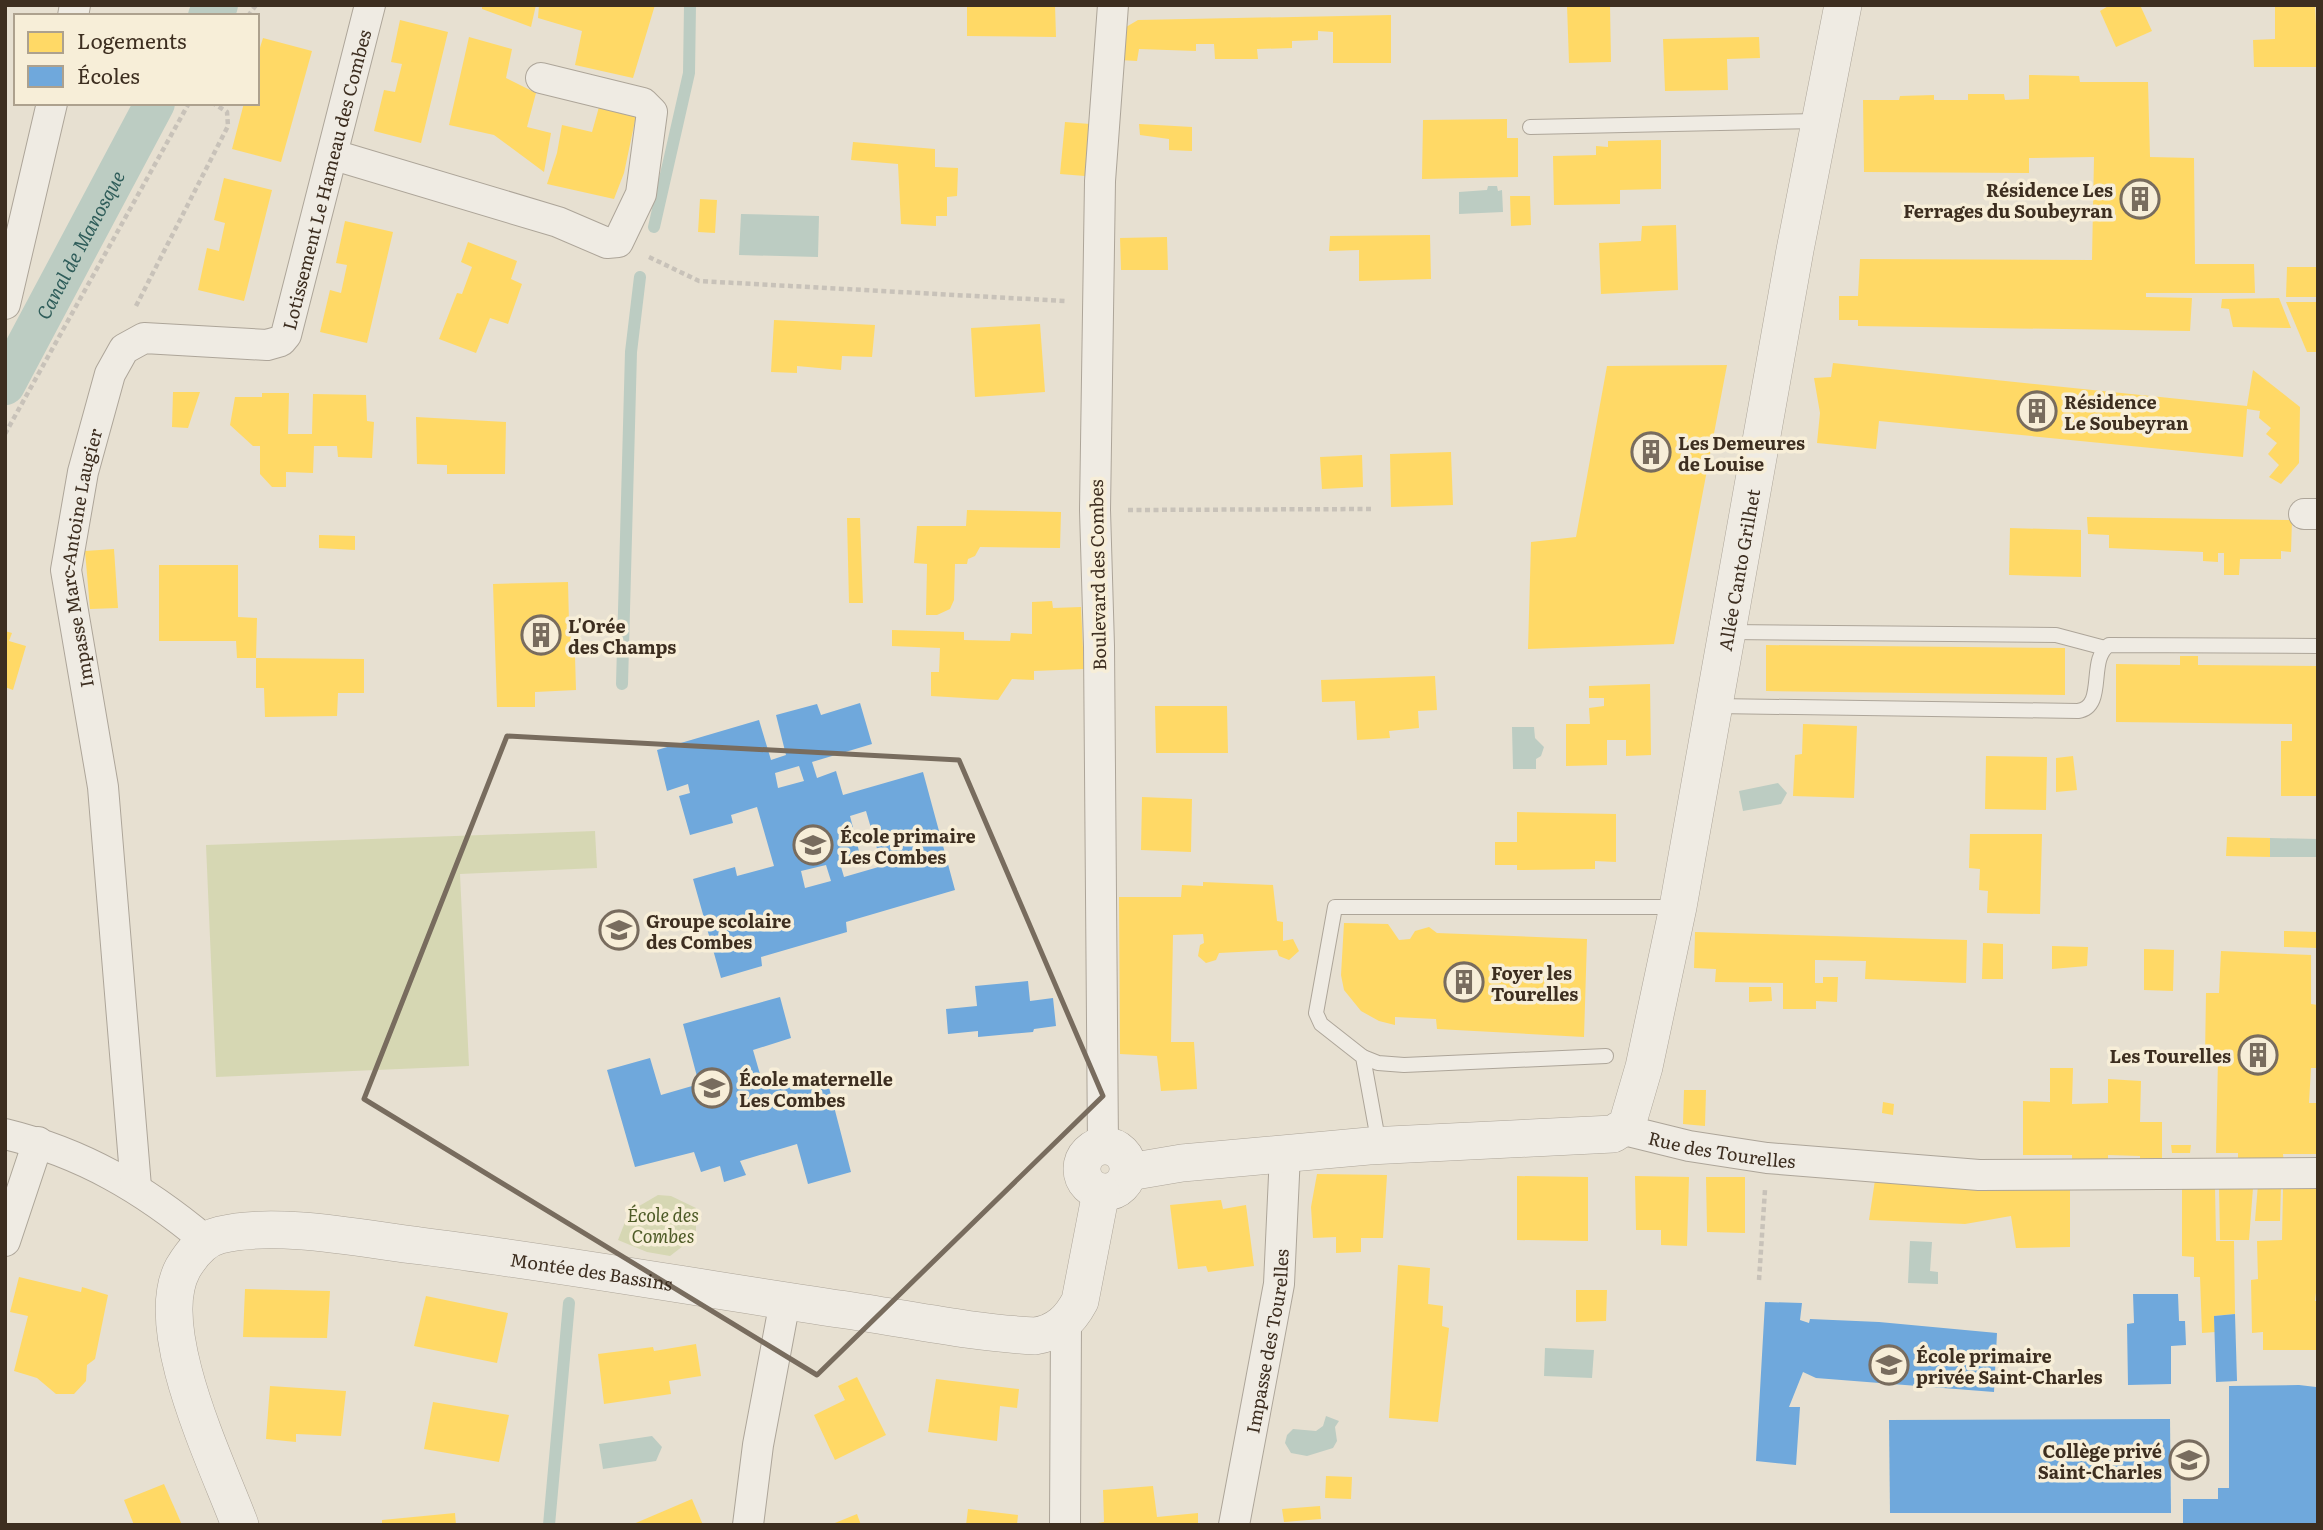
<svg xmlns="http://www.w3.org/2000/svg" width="2323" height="1530" font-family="Literata,serif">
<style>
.green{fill:#d6d7b3}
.water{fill:#bcccc2}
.homes{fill:#ffd966}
.schools{fill:#6fa8dc;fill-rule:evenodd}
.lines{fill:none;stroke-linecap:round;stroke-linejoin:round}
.stream{stroke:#bcccc2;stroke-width:12}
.canal{stroke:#bcccc2;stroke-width:40}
.service-casing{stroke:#ada599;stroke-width:16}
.minor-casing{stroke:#ada599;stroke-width:32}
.tertiary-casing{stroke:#ada599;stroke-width:38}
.path{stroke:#c8c2b9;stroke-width:4.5;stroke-dasharray:5 3.5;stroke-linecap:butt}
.service{stroke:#efebe3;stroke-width:14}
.minor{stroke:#efebe3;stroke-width:30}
.tertiary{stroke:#efebe3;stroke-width:37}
.marked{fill:none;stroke:#786c5e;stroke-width:5;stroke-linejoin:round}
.labels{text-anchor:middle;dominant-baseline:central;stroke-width:7;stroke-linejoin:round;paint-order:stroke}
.street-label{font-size:18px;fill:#3d2e20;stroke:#f7eed8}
.poi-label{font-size:18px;font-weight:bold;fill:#3d2e20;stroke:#f7eed8;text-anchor:start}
.park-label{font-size:18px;font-style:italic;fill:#4d5a26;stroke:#f7eed8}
.water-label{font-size:19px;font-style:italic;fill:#2f5d5a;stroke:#f7eed8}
</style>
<rect width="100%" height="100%" fill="#e7e0d1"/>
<!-- green -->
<g class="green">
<polygon points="595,831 597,868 460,874 469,1066 216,1077 206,845"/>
<polygon points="658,1195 671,1196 696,1208 696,1236 670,1256 647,1252 618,1240 629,1212"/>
</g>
<!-- water -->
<g class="water">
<polygon points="1488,186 1497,186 1498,191 1502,190 1503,212 1459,214 1459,192 1487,190"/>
<polygon points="741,214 819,216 818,257 739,255"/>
<polygon points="1512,727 1534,727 1535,738 1544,747 1541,756 1536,759 1536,769 1513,769"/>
<polygon points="1778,783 1787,793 1781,804 1743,811 1739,791"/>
<polygon points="2270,838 2318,839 2318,857 2270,857"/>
<polygon points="1910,1241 1932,1242 1930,1271 1938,1272 1938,1284 1908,1283"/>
<polygon points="1545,1348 1594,1350 1592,1378 1544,1376"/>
<polygon points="1326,1416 1339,1421 1335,1427 1337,1441 1333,1448 1307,1456 1291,1453 1285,1443 1287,1435 1293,1429 1316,1431 1323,1426"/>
<polygon points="652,1436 662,1447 656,1461 603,1469 599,1444"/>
</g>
<!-- homes -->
<g class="homes">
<polygon points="482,5 536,5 531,27 482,9"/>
<polygon points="539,5 655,5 633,78 575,65 582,31 538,18"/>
<polygon points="967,5 1055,5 1056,37 967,36"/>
<polygon points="1567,5 1610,5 1611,62 1569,63"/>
<polygon points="2140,5 2152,31 2116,47 2100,11 2110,5"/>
<polygon points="2315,5 2318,67 2254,67 2253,40 2275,39 2275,6"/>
<polygon points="1391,15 1391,63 1333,63 1333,32 1318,31 1318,40 1292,41 1292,48 1257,49 1258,59 1215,59 1214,44 1196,44 1196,51 1139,49 1137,61 1119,60 1121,30 1138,20"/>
<polygon points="400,20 448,32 421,143 374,131 384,90 395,92 402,64 391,62"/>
<polygon points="469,37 512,49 506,78 536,93 527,127 551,133 544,172 494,135 449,125"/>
<polygon points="1759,37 1760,58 1727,59 1728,90 1665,91 1663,39"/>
<polygon points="263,38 312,51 281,162 232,149 244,103 257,103 257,57"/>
<polygon points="2029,75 2079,76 2080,82 2148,82 2150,157 2194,158 2195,264 2254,264 2255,293 2146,293 2146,297 2192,298 2190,331 1858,326 1858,320 1839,320 1839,296 1858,296 1860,259 2092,260 2094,157 2029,158 2029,173 1864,172 1863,100 1899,100 1900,96 1934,95 1934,100 1968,100 1968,94 2004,94 2005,100 2029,99"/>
<polygon points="599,107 636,116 624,173 614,199 547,184 557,153 562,125 592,132"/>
<polygon points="1507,119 1507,138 1518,138 1518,177 1422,179 1423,120"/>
<polygon points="1065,122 1090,124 1085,176 1060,174"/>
<polygon points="1139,124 1192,127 1192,151 1169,150 1169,139 1140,135"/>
<polygon points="1661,140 1661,189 1620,190 1620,204 1554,205 1553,156 1596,155 1596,146 1608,147 1608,141"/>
<polygon points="853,142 935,149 935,167 958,168 957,196 947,197 947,216 936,216 936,226 901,224 898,164 851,160"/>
<polygon points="224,178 272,190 244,301 198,290 207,248 219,251 225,223 214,220"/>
<polygon points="1510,196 1530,196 1531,225 1511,226"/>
<polygon points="700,199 717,200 715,233 698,232"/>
<polygon points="345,221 393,232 367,343 320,332 330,290 341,293 347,265 336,263"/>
<polygon points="1676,225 1678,290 1601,294 1599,243 1641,241 1642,226"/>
<polygon points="1430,235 1431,279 1359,281 1359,250 1329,251 1330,236"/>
<polygon points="1167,237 1168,270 1121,270 1120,238"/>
<polygon points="468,242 517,261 511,279 522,284 508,324 490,318 476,353 439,339 457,293 462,294 472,267 461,262"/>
<polygon points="2287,267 2318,267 2318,297 2286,297"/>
<polygon points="2279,298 2291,328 2233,327 2229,309 2221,308 2222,299"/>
<polygon points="2286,302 2318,302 2318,352 2307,352"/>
<polygon points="774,320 875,325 872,357 842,356 841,370 797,366 797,373 771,372"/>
<polygon points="1040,324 1045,392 975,397 971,328"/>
<polygon points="1833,363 2247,406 2253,370 2300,407 2299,463 2281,484 2269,477 2279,465 2268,454 2277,443 2266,434 2271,428 2259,418 2260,411 2247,409 2243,457 1879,421 1876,449 1817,443 1820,413 1814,378 1831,377"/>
<polygon points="1727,365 1674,644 1528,649 1531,542 1576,537 1607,366"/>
<polygon points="173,392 200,392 188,428 172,427"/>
<polygon points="262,393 289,393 288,434 312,434 313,394 366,395 367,421 374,422 372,458 338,457 337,446 314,446 313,473 286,472 286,487 272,487 260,474 260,446 253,446 230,425 235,397 262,397"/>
<polygon points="416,417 506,422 505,474 447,474 447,465 417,464"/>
<polygon points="1451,452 1453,505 1391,507 1390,454"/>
<polygon points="1362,455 1363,487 1322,489 1320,457"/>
<polygon points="967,510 1061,512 1060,548 980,547 975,556 968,559 967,564 955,564 954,600 950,609 937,615 926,615 927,564 914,563 917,526 966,526"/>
<polygon points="2087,517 2292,520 2291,552 2281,551 2281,559 2240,559 2239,575 2224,575 2224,553 2218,553 2218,562 2203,561 2203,552 2109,548 2109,535 2088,534"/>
<polygon points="847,518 860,518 863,603 849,603"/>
<polygon points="2010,528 2081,530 2081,577 2009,575"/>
<polygon points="319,535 355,536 355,550 319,548"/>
<polygon points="114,549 118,608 90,609 85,551"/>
<polygon points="159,565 238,565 238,617 257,618 256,658 237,658 236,641 159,641"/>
<polygon points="568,582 569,623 574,622 576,690 535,692 535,707 497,707 493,584"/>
<polygon points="1052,601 1053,608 1081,607 1084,669 1034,671 1034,680 1012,679 998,700 931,696 931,672 939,672 940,648 892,646 892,630 964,632 964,640 1010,641 1011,633 1032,634 1032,602"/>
<polygon points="5,631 12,633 9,641 26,646 13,690 5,687"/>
<polygon points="1766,645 2065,648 2065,695 1766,691"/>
<polygon points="2180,656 2198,656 2198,665 2318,666 2318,796 2281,796 2281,741 2292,741 2292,724 2116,722 2116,664 2180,665"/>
<polygon points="256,658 364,659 364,693 338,693 337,716 265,717 264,688 256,688"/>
<polygon points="1435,676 1437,710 1418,711 1419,728 1389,731 1390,738 1357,740 1355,701 1322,702 1321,680"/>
<polygon points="1650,684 1651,755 1626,756 1626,740 1607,740 1607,765 1566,766 1566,724 1590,724 1589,708 1604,706 1604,698 1589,698 1589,686"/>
<polygon points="1155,706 1227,706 1228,753 1156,753"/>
<polygon points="1803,724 1857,726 1854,798 1793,796 1795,755 1802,754"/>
<polygon points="1986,756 2047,757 2046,810 1985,809"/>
<polygon points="2073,756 2077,790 2056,792 2056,758"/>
<polygon points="1142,797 1192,799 1191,852 1141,850"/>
<polygon points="1517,812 1616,814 1616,862 1595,861 1595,869 1517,870 1517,865 1495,865 1495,842 1517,842"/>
<polygon points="1970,834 2042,834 2040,914 1987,913 1988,891 1979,890 1980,869 1969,868"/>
<polygon points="2227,837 2270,838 2270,857 2226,856"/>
<polygon points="1203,882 1273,885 1277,921 1283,922 1283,941 1293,939 1299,951 1289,960 1279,956 1277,950 1219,953 1216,960 1206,963 1198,956 1200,945 1204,943 1203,934 1173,935 1171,1042 1194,1042 1197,1089 1161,1091 1157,1056 1120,1054 1119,897 1181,897 1182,885 1203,886"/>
<polygon points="1344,923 1388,924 1399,940 1410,939 1415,931 1429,927 1437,933 1587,939 1584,1037 1437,1029 1436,1019 1395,1017 1395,1025 1379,1021 1361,1011 1344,990 1341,975"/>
<polygon points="2284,931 2318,932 2318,948 2284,947"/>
<polygon points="1695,932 1967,940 1966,983 1865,979 1866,961 1815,960 1815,983 1823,983 1823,977 1838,977 1837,1002 1816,1001 1816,1009 1783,1009 1783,983 1715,982 1716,969 1694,968"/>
<polygon points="1983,943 2003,944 2003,979 1982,979"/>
<polygon points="2052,946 2088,947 2087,966 2052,969"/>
<polygon points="2144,949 2174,950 2173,991 2144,990"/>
<polygon points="2221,951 2311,955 2311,1004 2318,1005 2318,1068 2311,1068 2309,1103 2318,1103 2318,1154 2283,1154 2284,1164 2238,1164 2238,1153 2216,1153 2218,1058 2205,1058 2206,993 2219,993"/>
<polygon points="1749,987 1771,987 1772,1001 1749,1002"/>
<polygon points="2050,1068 2073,1068 2072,1104 2108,1103 2108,1079 2141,1081 2140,1122 2162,1122 2162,1164 2140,1164 2140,1156 2108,1155 2108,1163 2072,1164 2072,1155 2023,1155 2023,1101 2050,1102"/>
<polygon points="1684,1090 1706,1090 1705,1126 1683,1124"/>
<polygon points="1883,1102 1894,1104 1893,1115 1882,1113"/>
<polygon points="2171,1145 2191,1145 2190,1153 2172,1153"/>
<polygon points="1317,1174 1387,1175 1383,1238 1361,1238 1361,1252 1336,1253 1336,1237 1313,1238 1311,1207"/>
<polygon points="1517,1176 1588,1177 1588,1241 1517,1240"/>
<polygon points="1635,1176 1689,1177 1687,1246 1661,1245 1661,1230 1636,1230"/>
<polygon points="1706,1177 1745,1177 1745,1233 1707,1232"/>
<polygon points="1875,1180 2008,1189 2070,1190 2070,1247 2016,1248 2011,1216 1965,1224 1869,1220"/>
<polygon points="2258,1184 2281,1185 2280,1221 2255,1221"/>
<polygon points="2215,1187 2216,1241 2234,1241 2235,1314 2214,1316 2215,1332 2202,1333 2200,1277 2194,1277 2194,1257 2182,1256 2182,1188"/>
<polygon points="2219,1188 2253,1188 2249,1240 2220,1240"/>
<polygon points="2283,1189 2318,1189 2318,1276 2315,1301 2318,1301 2318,1350 2263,1350 2263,1332 2252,1333 2251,1280 2258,1279 2257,1241 2282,1240"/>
<polygon points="1221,1200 1223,1209 1246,1205 1254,1266 1208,1272 1206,1266 1178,1269 1170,1205"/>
<polygon points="1398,1265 1430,1268 1428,1304 1443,1306 1442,1326 1449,1328 1438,1422 1389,1418"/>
<polygon points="19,1277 81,1292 82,1287 108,1295 95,1359 87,1365 86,1381 74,1394 56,1394 37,1378 14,1371 28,1316 10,1312"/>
<polygon points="245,1289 330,1291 327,1338 243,1337"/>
<polygon points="1576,1290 1607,1290 1606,1321 1576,1322"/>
<polygon points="426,1296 508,1313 497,1363 414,1346"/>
<polygon points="696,1344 701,1376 669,1381 671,1394 604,1404 598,1354 653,1347 654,1351"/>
<polygon points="857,1377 886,1435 835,1460 814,1415 845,1400 838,1386"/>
<polygon points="936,1379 1019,1389 1017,1408 1000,1406 997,1441 928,1432"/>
<polygon points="270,1386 346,1391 341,1436 296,1434 296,1442 266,1439"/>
<polygon points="433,1402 509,1415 499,1462 424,1449"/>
<polygon points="1326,1476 1352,1477 1351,1499 1325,1498"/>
<polygon points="164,1484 182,1525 134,1525 124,1500"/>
<polygon points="1153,1486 1157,1517 1198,1513 1198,1525 1086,1525 1104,1522 1103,1490"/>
<polygon points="692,1499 703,1525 631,1525"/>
<polygon points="1320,1506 1321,1519 1284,1522 1282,1509"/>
<polygon points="968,1509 1018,1515 1017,1525 966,1525"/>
<polygon points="455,1513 456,1525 382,1525 382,1520"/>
<polygon points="857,1514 861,1525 830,1525"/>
</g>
<!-- schools -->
<g class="schools">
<path d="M860,703L872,744L812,762L817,778L836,771L843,795L923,772L955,890L846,922L847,932L761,957L762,966L721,978L693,879L735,867L737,876L774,866L757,807L731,815L733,823L690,835L679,796L690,793L688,784L667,791L657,750L759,720L771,760L786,755L776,715L817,704L821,715ZM799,766L804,781L778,788L775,773ZM866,811L882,866L844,877L839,860L860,855L850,816ZM826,865L831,881L805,888L801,871Z"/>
<polygon points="1028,981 1030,1001 1053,998 1056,1026 1034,1029 1033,1032 978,1037 978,1031 948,1034 946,1009 977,1006 975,986"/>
<polygon points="780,997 791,1038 753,1050 764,1088 825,1072 851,1172 808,1184 797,1144 740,1161 746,1175 724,1182 720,1166 701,1172 694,1152 635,1167 607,1070 650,1058 661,1095 699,1084 683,1024"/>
<polygon points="2133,1294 2178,1294 2179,1321 2185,1321 2186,1345 2171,1346 2171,1384 2128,1385 2127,1324 2134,1323"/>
<polygon points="1765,1302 1802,1303 1800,1320 1809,1323 1810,1319 1879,1322 1997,1333 1994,1392 1816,1378 1803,1372 1789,1407 1800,1407 1796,1465 1756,1461"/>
<polygon points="2235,1314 2237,1381 2216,1382 2214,1316"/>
<polygon points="2299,1385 2316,1387 2318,1525 2183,1525 2183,1499 2218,1499 2218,1488 2229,1488 2229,1386"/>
<polygon points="2170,1419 2171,1513 1890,1513 1889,1420"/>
</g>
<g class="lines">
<!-- stream -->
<g class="stream">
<polyline points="654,227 689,73 690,5"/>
<polyline points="622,684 631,352 640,277"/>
<polyline points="549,1525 569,1303"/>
</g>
<!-- canal -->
<g class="canal">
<polyline points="208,16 218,5"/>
<path id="s1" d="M5,385L155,103"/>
</g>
<!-- service casing -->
<g class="service-casing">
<g id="service">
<polyline points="1530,127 1819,121"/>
<polyline points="1729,632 2056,635 2105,648"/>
<path d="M1716,706L2078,711C2107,707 2087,659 2109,645L2318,646"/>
<polyline points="1363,1057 1378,1063 1404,1065 1606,1056"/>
<polyline points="1379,1145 1363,1057 1321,1024 1316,1013 1335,907 1677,907"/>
</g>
</g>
<!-- minor casing -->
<g class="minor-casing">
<g id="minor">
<polyline points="73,16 75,5"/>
<polyline points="334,155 558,222 607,243 618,242 641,194 652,112 643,103 541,78"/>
<polyline points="5,304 52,103"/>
<polyline points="2304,514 2318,514"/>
<path id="s2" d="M1624,1130L1689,1146L1767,1158L1979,1175L2318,1173"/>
<path d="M5,1134C83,1153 144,1189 205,1240"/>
<polyline points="1103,1146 1099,646 1095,510 1100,181 1113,5"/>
<path id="s3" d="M136,1187L103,787L66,570L83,472L110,374L124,349L144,338L267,345L281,341L286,335L370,5"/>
<polyline points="5,1241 38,1142"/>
<polyline points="748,1525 758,1445 785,1301"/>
<polyline points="1065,1525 1066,1322"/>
<path id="s4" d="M1234,1525L1279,1284L1285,1154"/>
</g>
</g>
<!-- tertiary casing -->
<g class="tertiary-casing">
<g id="tertiary">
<circle cx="1105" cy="1169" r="23"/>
<path id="s5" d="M1129,1172L1182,1163L1369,1146L1613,1134L1627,1125L1644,1067L1678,907L1795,250L1843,5"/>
<path id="s6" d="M240,1525C217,1463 150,1328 183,1268C192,1253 203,1239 220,1235C277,1221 363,1239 421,1246C565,1264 708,1290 853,1311C913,1320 974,1333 1035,1336C1057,1333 1070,1320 1080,1301L1101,1192"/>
</g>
</g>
<!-- path -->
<g class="path">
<polyline points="248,16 256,5"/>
<polyline points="649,257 699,281 1065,301"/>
<polyline points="136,306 228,126 227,112 213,103"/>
<polyline points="5,434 189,103"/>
<polyline points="1128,510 1372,509"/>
<polyline points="1759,1280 1765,1190"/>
</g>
<!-- service -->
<use href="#service" class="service"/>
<!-- minor -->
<use href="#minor" class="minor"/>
<!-- tertiary -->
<use href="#tertiary" class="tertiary"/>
</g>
<!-- marked area -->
<path class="marked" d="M507,736L959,760L1103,1096L817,1375L364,1099Z"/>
<!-- icons -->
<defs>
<g id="building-ring" transform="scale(2.0125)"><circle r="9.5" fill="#f7eed8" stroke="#786c5e" stroke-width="1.5"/><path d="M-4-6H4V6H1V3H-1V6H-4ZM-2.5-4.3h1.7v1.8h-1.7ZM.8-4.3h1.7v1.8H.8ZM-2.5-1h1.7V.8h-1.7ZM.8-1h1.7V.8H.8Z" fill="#786c5e"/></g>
<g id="school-ring" transform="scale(2.0125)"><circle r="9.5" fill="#f7eed8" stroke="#786c5e" stroke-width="1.5"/><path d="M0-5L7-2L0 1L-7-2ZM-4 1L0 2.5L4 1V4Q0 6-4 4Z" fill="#786c5e"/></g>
</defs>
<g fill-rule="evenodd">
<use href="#building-ring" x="2140" y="199"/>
<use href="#building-ring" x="2037" y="411"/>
<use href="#building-ring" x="1651" y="452"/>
<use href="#building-ring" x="541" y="635"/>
<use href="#school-ring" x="813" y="845"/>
<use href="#school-ring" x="619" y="930"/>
<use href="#building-ring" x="1464" y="982"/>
<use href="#building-ring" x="2258" y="1055"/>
<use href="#school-ring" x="712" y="1088"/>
<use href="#school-ring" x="1889" y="1365"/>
<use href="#school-ring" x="2189" y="1460"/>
</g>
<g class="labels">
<!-- street labels -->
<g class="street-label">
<text stroke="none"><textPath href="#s3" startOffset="1180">Lotissement Le Hameau des Combes</textPath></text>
<text stroke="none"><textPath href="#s3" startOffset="634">Impasse Marc-Antoine Laugier</textPath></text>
<text stroke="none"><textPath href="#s5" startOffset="1069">Allée Canto Grilhet</textPath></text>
<text transform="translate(1097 575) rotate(-91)">Boulevard des Combes</text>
<text stroke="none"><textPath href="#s2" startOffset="100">Rue des Tourelles</textPath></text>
<text stroke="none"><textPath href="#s6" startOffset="695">Montée des Bassins</textPath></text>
<text stroke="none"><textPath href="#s4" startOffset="187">Impasse des Tourelles</textPath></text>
</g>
<!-- poi labels -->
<g class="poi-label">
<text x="2113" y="189" text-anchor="end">Résidence Les<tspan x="2113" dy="21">Ferrages du Soubeyran</tspan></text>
<text x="2064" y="401">Résidence<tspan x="2064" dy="21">Le Soubeyran</tspan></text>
<text x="1678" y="442">Les Demeures<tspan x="1678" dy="21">de Louise</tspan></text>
<text x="568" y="625">L'Orée<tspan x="568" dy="21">des Champs</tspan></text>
<text x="840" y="835">École primaire<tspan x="840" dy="21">Les Combes</tspan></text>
<text x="646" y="920">Groupe scolaire<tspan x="646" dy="21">des Combes</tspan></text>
<text x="1491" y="972">Foyer les<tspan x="1491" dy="21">Tourelles</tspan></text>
<text x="2231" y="1055" text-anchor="end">Les Tourelles</text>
<text x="739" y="1078">École maternelle<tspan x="739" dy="21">Les Combes</tspan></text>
<text x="1916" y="1355">École primaire<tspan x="1916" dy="21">privée Saint-Charles</tspan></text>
<text x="2162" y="1450" text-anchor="end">Collège privé<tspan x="2162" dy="21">Saint-Charles</tspan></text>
</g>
<!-- park labels -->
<g class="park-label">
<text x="663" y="1214">École des<tspan x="663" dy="21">Combes</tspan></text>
</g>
<!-- water labels -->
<g class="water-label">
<text stroke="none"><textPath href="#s1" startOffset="159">Canal de Manosque</textPath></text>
</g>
</g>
<!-- border -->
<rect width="2323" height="1530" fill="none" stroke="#3d2e20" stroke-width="14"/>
<!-- legend -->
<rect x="14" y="14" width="245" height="91" fill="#f7eed8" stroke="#ada18e" stroke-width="2"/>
<rect x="28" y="32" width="35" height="21" fill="#ffd966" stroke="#ada18e" stroke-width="2"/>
<text x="77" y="49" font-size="21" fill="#3d2e20">Logements</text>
<rect x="28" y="66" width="35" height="21" fill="#6fa8dc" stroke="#ada18e" stroke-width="2"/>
<text x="77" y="84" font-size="21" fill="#3d2e20">Écoles</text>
</svg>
